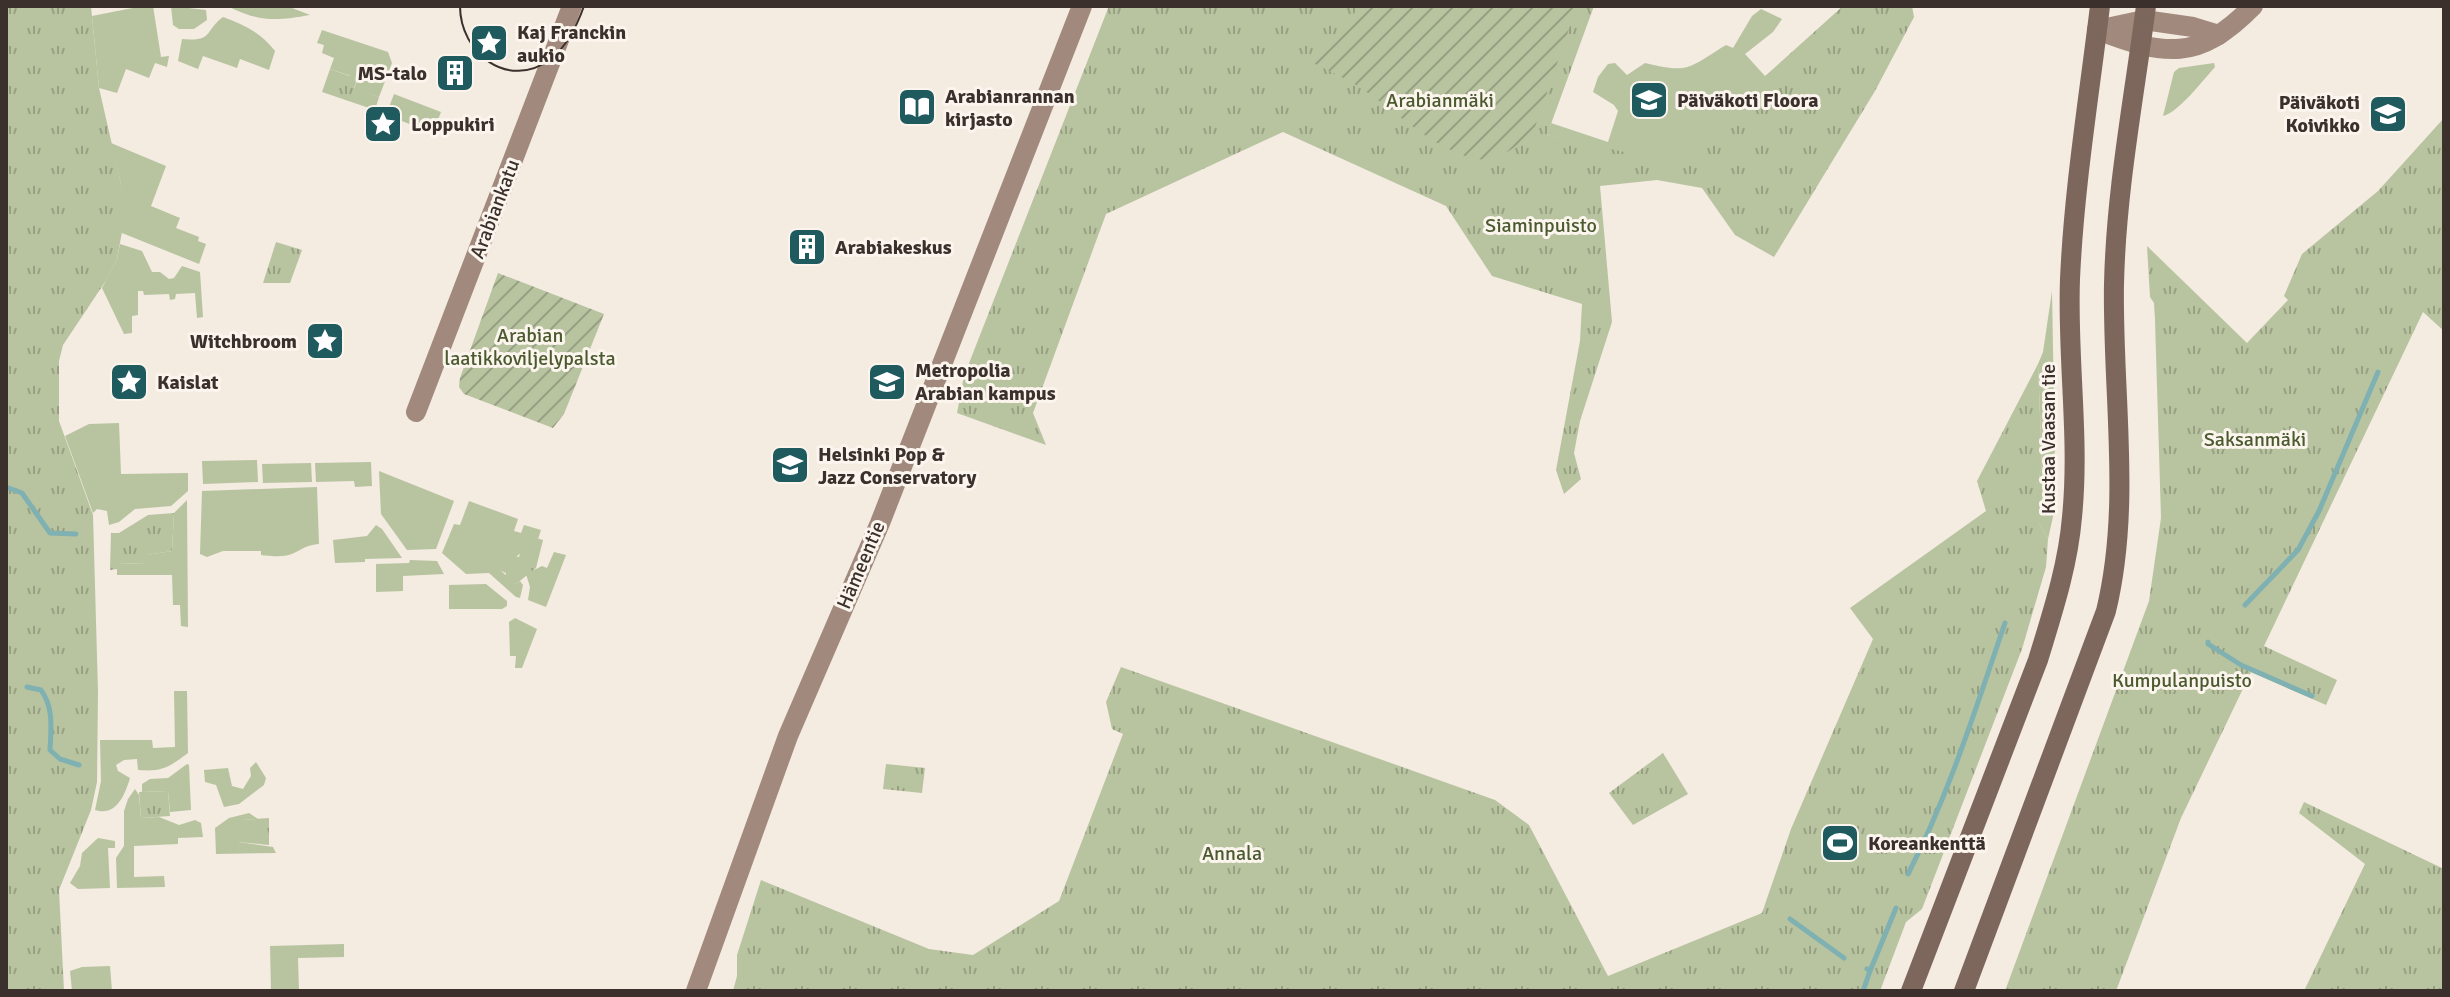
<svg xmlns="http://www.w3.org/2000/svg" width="2450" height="997" font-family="Signika,sans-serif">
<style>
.grass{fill:#b8c4a0}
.park{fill:url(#park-tufts)}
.garden{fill:url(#garden-furrows)}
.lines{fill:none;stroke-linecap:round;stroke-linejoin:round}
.stream{stroke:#7fb0b2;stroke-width:5}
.secondary{stroke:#a18a7d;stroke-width:20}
.primary{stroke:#7d675c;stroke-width:20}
.tram{stroke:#3b302b;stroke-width:2}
.labels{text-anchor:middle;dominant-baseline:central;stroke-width:6;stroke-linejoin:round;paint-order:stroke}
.poi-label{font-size:20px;font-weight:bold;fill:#3b302b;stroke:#fbf5ee;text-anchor:start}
.park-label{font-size:20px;fill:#4a5a2e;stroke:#fbf5ee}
.street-label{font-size:20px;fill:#3b302b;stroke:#fbf5ee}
</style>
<defs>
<pattern id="park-tufts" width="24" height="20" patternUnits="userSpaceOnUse" patternTransform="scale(2)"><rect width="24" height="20" fill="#b8c4a0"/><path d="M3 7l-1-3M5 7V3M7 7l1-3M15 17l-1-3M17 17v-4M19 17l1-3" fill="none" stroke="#97a083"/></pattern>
<pattern id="garden-furrows" width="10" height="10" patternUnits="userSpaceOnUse" patternTransform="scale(2)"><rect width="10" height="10" fill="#b8c4a0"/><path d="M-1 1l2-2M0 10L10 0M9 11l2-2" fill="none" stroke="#97a083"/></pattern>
</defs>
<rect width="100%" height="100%" fill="#f4ebe1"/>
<!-- grass -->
<g class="grass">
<polygon points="143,6 153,6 161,57 169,56 167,67 155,63 149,78 126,69 117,93 99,88 92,16"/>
<polygon points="171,6 206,10 207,20 194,29 179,29 173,25"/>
<path d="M227,6H287L310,15C276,21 259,22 227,6Z"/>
<path d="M1761,9L1782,19L1773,32L1745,54L1765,76L1779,65L1707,180L1547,135L1551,123L1608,142L1618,111L1614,105L1593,92L1598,77L1608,64L1615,63L1627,75L1645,63C1690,74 1688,68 1726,45L1733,48L1752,16Z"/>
<path d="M223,17C245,25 261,33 275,51L269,70L240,59L237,68L203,56L198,69L178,61L182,39C214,42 204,31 223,17Z"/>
<polygon points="322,30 388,52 392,63 379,97 354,89 359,75 351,76 330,69 334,58 322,53 324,45 317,43"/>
<path d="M2214,63L2215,67C2204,79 2178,113 2163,116L2174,72L2179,68Z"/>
<polygon points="394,94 441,112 433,133 386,115"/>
<polygon points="111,143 166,166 151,206 180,218 176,228 199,237 198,241 206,244 199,264 122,233 121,184"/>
<polygon points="120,244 142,251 152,272 160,272 169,279 174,278 182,266 200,272 203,317 197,318 195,293 176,294 175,299 170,300 169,294 144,295 143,291 138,291 138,315 132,316 132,333 124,334 102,288 117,259"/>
<polygon points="2052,291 2055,465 2054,512 2048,539 2039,523 2028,521 2042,465 2038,364 2043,352"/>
<polygon points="119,423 121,474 188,473 188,491 171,506 135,509 119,522 109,525 107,511 97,509 93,513 65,436 89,424"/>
<polygon points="257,460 258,482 203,484 202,461"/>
<polygon points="371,462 372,486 355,487 354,481 316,482 315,463"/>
<polygon points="311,463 312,482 263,483 262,464"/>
<polygon points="379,471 454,501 436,549 407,550 381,514"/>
<path d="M317,487L319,544C307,545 304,548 294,553C285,558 271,556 261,555V551H223L207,557L200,554L202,491Z"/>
<polygon points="187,500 188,627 181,626 180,605 173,605 172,575 117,575 117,563 146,564 146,555 172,551 174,513"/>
<polygon points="469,501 518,519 514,531 521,533 524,525 541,530 538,539 500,570 516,584 520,581 523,585 520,598 516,597 489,573 466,574 442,553 454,524 460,525"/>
<polygon points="376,525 382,529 402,558 365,559 365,562 335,563 333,540 367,536"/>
<polygon points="554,552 566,555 546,607 528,600 530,587 526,574 542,566 547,568"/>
<polygon points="410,560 437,561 444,574 403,576 403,591 376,592 376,564 409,563"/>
<polygon points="486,584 507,601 507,606 502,609 449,609 449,585"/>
<polygon points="515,618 537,629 522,668 515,668 516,656 510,656 509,622"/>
<path d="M174,691H187L188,753C169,767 163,772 138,770L137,759L124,760L116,765L118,771L130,778C125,795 116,817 95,810L101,781L100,740H152L153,748L175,747Z"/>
<polygon points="256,762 266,778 264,785 239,804 224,807 216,785 205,782 204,770 228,768 232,786 243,789 251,776 250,768"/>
<polygon points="187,764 189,765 191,810 170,812 168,791 142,792 142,784 150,779 168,778"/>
<polygon points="135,789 139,795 141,818 159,817 179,825 195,820 201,823 203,837 178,838 178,844 134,846 134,877 164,876 165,887 117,888 116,858 124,846 124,811 128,799"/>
<polygon points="249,813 258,819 242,820 238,842 273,847 276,853 216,854 215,828 229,818"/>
<polygon points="98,838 115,841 115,848 108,848 110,888 78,889 70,883 80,866 82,853"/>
<polygon points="344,944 344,957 298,958 299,991 271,991 270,946"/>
<polygon points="110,966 112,991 72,991 70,971 82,967"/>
</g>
<!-- park -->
<g class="park">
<polygon points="6,6 91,6 99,88 121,184 124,221 117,259 107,279 63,345 59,361 59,421 93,515 98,692 97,782 91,810 59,890 64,991 6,991"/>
<polygon points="1109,6 1594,6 1547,135 1670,162 1843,6 1912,6 1914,17 1875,91 1774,257 1735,235 1702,188 1657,180 1600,186 1612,322 1580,421 1574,453 1581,479 1564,494 1556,470 1580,341 1582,304 1492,276 1446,206 1283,132 1106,214 1033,413 1046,445 957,413 964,376"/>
<polygon points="330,69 350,76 352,72 359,74 354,88 379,97 375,110 322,92"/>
<polygon points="2444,118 2444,331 2423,312 2264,646 2337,680 2326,705 2251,672 2181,818 2116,991 2005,991 2149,601 2161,518 2155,320 2154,303 2150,297 2147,246 2247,343 2288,300 2284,296 2302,254 2378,191"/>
<polygon points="276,242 302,250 290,283 263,283"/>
<polygon points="2038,364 2042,465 2029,520 2038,521 2048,539 2046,567 2022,649 1922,909 1906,922 1880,991 733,991 737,976 737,955 761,880 929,949 973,955 1059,901 1123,734 1112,729 1106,702 1121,667 1495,800 1529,825 1608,976 1762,913 1791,829 1873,639 1850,608 1986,511 1977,481"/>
<polygon points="174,513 172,551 147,555 147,564 117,563 117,569 110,570 111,533 119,533 148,515"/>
<polygon points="526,535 543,540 536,568 516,584 505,580 506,573 499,570 505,554 519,557"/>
<polygon points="1663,753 1688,794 1633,825 1609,793"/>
<polygon points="886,764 925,768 922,793 883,789"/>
<polygon points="168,791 170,816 141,818 139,792"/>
<polygon points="2304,802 2444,869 2444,991 2304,991 2365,864 2299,813"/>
<polygon points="269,818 269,845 238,842 237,829 242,820"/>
</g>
<!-- garden -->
<g class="garden">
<path d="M1360,6H1577L1535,127C1521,145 1496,165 1472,158C1431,147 1397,112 1362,89C1347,79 1329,71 1313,63Z"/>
<polygon points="498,273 604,314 564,414 553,428 464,394 459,387 460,378"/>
</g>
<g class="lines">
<!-- stream -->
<g class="stream">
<polyline points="6,487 22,493 50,533 76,534"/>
<polyline points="2245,605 2298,550 2319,511 2378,372"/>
<polyline points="2208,642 2208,644 2241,665 2312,696"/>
<path d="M27,687L41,690C54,708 51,729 50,750L60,759L79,765"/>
<path d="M1908,874C1949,795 1976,707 2005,623"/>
<polyline points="1790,919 1844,958"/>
<polyline points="1867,969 1870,971 1896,908"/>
<polyline points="1863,991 1870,971"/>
</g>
<!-- secondary -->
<g class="secondary">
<path d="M2097,30C2165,56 2198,62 2253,6"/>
<polyline points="2097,30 2144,20 2193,27 2219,35"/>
<polyline points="416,412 572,6"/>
<polyline points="696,991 788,736 880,523 1082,6"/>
</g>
<!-- primary -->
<g class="primary">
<path d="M1911,991L2038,660C2052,614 2068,566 2072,517C2080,438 2067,359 2070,279C2074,188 2089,97 2100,6"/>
<path d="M1964,991L2106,611C2132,504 2112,393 2114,284C2116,191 2134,98 2146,6"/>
</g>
<!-- tram -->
<path class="tram" d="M460,6C460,53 508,91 551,59C568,45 577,26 584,6"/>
</g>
<!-- icons -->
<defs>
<g id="sight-square" transform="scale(2)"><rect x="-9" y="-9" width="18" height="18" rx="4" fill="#1f5a5e" stroke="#fbf5ee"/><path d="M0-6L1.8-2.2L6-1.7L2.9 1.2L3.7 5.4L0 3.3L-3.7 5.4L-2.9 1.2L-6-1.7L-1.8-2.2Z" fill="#fff"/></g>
<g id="building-square" transform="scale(2)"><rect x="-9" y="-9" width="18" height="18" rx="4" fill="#1f5a5e" stroke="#fbf5ee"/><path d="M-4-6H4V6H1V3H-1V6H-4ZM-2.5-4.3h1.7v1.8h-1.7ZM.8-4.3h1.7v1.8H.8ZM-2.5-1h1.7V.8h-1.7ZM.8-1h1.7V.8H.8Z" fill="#fff"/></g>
<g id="school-square" transform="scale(2)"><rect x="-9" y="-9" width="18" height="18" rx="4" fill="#1f5a5e" stroke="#fbf5ee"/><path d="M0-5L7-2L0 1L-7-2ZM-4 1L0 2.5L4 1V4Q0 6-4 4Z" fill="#fff"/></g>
<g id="library-square" transform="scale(2)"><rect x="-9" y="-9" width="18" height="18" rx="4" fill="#1f5a5e" stroke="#fbf5ee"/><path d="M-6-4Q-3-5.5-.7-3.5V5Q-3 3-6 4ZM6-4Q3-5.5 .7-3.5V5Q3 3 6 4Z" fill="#fff"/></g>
<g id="university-square" transform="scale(2)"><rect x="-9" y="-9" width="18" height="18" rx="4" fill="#1f5a5e" stroke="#fbf5ee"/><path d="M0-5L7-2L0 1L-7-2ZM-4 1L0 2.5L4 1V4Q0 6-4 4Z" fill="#fff"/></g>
<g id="stadium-square" transform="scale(2)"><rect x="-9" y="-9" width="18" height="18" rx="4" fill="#1f5a5e" stroke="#fbf5ee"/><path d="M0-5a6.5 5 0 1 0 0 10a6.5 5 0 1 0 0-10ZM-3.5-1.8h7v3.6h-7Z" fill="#fff"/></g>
</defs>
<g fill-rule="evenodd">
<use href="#sight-square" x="489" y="43"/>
<use href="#building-square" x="455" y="73"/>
<use href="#school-square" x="1649" y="100"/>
<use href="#library-square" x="917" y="107"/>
<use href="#school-square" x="2388" y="114"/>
<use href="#sight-square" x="383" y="124"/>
<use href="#building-square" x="807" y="247"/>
<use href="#sight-square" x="325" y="341"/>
<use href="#sight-square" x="129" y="382"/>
<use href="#university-square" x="887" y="382"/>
<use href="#school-square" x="790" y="465"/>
<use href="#stadium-square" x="1840" y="843"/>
</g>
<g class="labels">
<!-- poi labels -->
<g class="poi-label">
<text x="517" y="32">Kaj Franckin<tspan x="517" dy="23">aukio</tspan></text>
<text x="427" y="73" text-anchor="end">MS-talo</text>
<text x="945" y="96">Arabianrannan<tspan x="945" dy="23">kirjasto</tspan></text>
<text x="1677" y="100">Päiväkoti Floora</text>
<text x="2360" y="102" text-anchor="end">Päiväkoti<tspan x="2360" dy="23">Koivikko</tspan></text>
<text x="411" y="124">Loppukiri</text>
<text x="835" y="247">Arabiakeskus</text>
<text x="297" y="341" text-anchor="end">Witchbroom</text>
<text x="915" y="370">Metropolia<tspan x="915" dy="23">Arabian kampus</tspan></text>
<text x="157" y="382">Kaislat</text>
<text x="818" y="454">Helsinki Pop &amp;<tspan x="818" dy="23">Jazz Conservatory</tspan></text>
<text x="1868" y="843">Koreankenttä</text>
</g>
<!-- park labels -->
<g class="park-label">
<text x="1440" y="100">Arabianmäki</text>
<text x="1541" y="225">Siaminpuisto</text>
<text x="530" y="335">Arabian<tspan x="530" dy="23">laatikkoviljelypalsta</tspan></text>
<text x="2255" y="439">Saksanmäki</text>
<text x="2182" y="680">Kumpulanpuisto</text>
<text x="1232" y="853">Annala</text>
</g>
<!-- street labels -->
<g class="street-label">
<text transform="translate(495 209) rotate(-69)">Arabiankatu</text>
<text transform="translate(2048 439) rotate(-90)">Kustaa Vaasan tie</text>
<text transform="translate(861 565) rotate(-67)">Hämeentie</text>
</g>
</g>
<!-- border -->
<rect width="2450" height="997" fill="none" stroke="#3b302b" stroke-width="16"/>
</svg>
